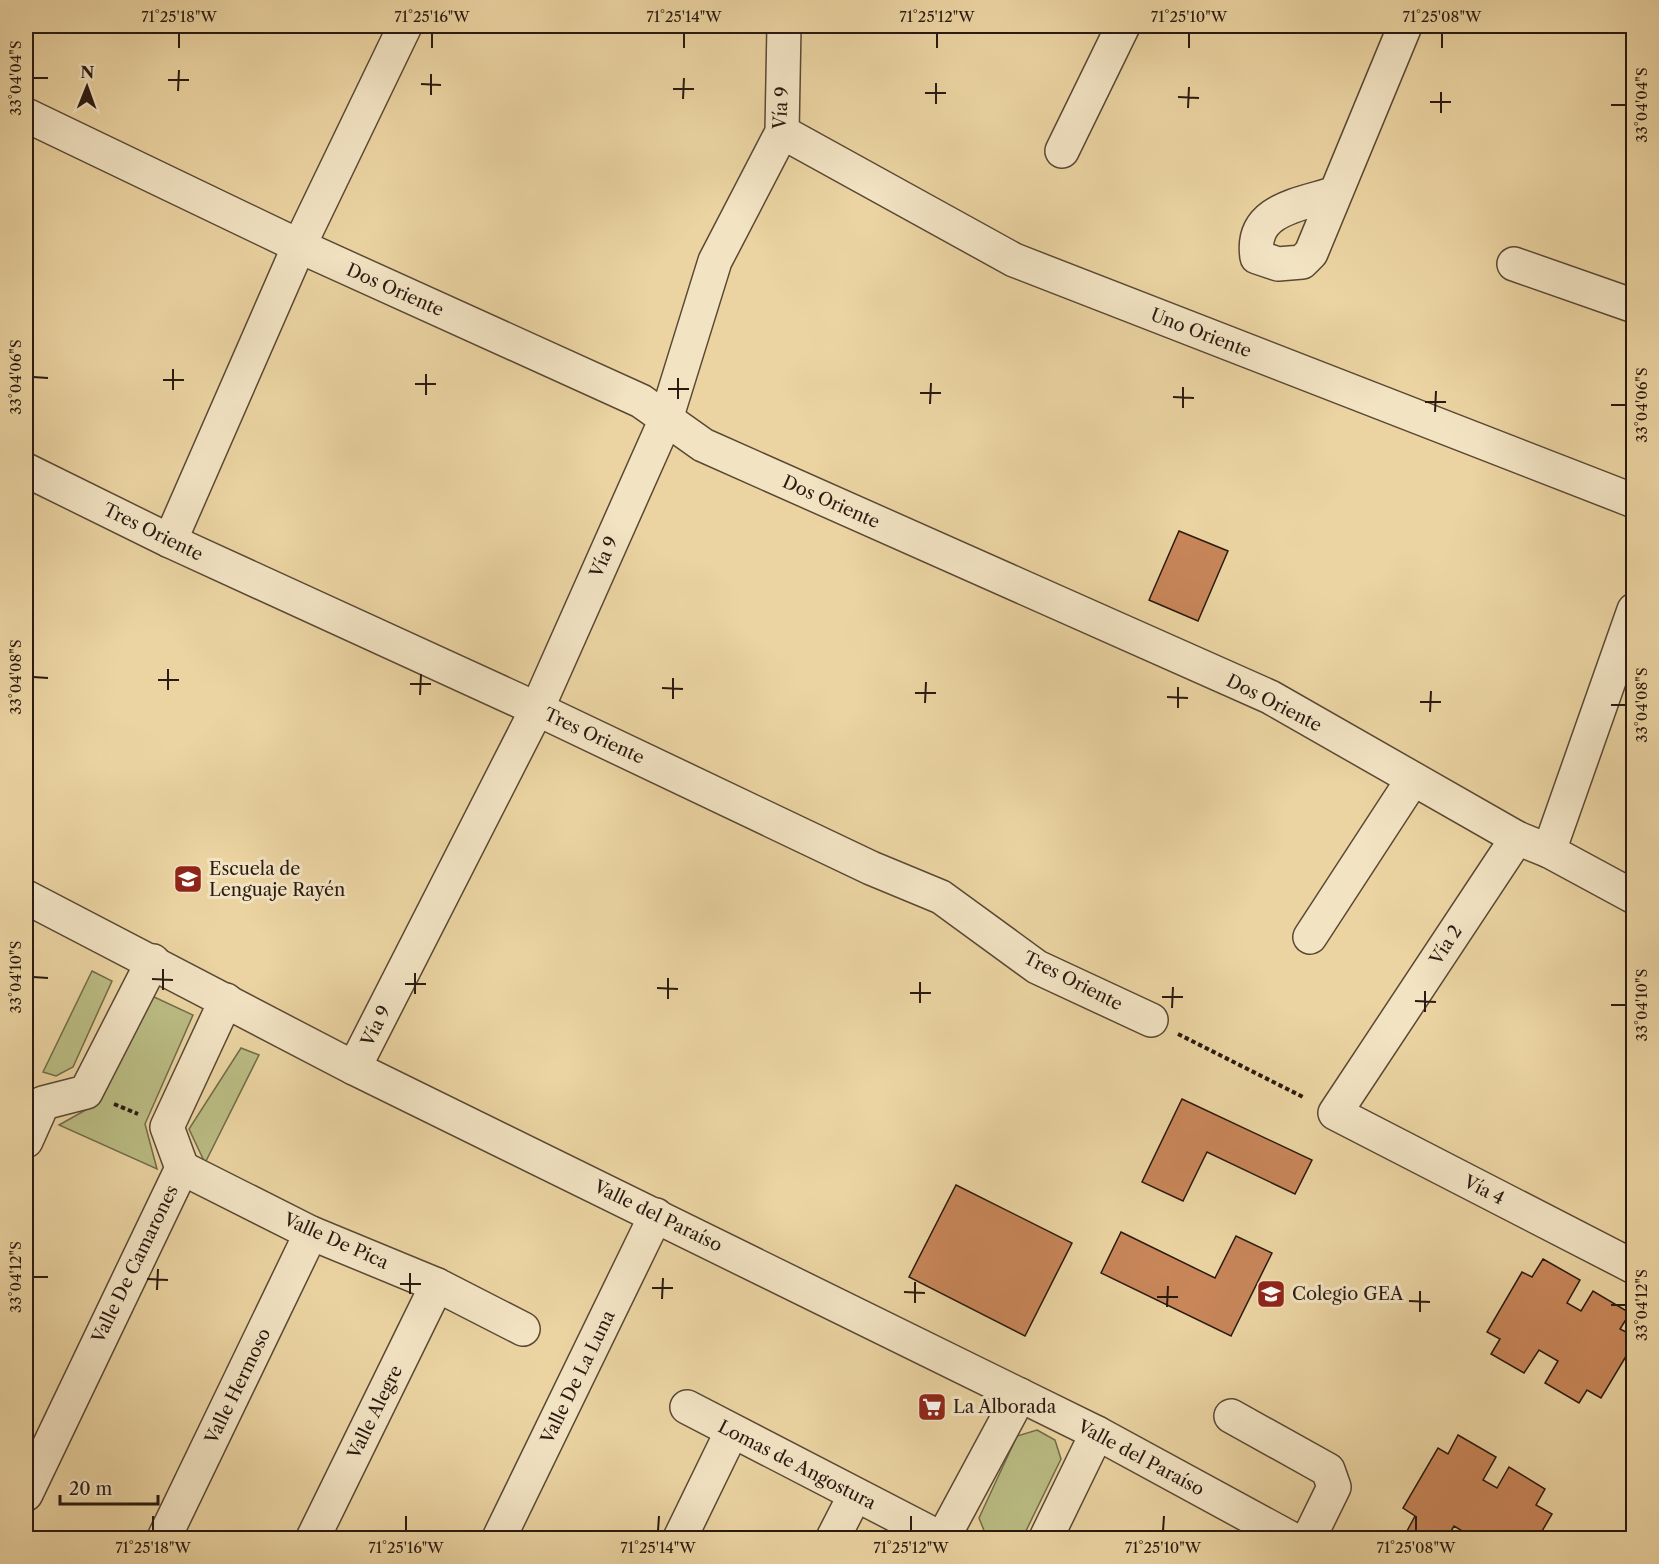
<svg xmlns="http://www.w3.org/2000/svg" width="1659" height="1564" font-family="'Libre Caslon Text',serif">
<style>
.green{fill:#babc83;stroke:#726b4a;stroke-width:1.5}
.building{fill:#c88659;stroke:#2a1a11;stroke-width:1.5}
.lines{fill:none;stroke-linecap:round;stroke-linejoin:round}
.minor-casing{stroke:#5a4835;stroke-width:36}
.path{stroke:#2a1a11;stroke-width:4;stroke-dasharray:4.5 3;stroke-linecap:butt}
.minor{stroke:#f2e3c3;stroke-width:33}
.ticks{fill:none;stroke:#2a1a11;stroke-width:2}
.labels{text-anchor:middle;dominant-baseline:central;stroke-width:6;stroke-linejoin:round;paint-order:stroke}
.street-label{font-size:18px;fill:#2a1a11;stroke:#f2e3c3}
.poi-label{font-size:18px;fill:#2a1a11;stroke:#f2e3c3;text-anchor:start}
.neatline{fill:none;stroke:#2a1a11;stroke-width:2}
.ticks-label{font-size:15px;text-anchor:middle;fill:#2a1a11}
</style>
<rect width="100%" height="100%" fill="#ebd4a2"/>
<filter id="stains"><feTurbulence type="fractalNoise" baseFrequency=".00333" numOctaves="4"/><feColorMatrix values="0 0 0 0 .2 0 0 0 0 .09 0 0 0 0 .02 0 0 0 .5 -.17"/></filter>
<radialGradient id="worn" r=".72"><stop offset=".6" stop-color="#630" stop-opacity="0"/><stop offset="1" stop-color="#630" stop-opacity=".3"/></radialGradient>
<!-- green -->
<g class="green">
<polygon points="92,971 112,981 73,1067 56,1076 43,1072"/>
<polygon points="152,996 193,1015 145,1124 157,1169 59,1125 100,1102"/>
<polygon points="241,1048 259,1055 205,1163 189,1129"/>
<polygon points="1037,1430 1055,1440 1061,1459 1023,1537 987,1538 979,1518 1017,1436"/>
</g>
<!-- building -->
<g class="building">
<polygon points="1179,531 1228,551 1198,621 1149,600"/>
<polygon points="1182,1099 1312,1160 1295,1194 1207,1152 1183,1201 1142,1182"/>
<polygon points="956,1185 1072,1243 1025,1336 909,1277"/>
<polygon points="1121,1232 1215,1278 1236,1236 1272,1253 1231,1336 1101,1273"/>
<polygon points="1543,1259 1580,1280 1567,1303 1581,1311 1593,1291 1630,1313 1620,1329 1634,1336 1634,1343 1601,1398 1587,1390 1579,1403 1545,1383 1558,1361 1539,1350 1524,1373 1491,1354 1500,1339 1487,1332 1522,1272 1532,1277"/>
<polygon points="1458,1435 1496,1457 1483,1480 1497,1488 1509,1467 1545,1489 1536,1505 1552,1514 1538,1538 1474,1538 1454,1526 1447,1538 1420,1538 1407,1531 1415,1516 1403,1508 1438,1448 1448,1454"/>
</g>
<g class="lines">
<!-- minor casing -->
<g class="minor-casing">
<g id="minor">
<polyline points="26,115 299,246 641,401 703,445 1270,697 1517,838 1549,851 1634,897"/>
<polyline points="782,132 1014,260 1634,501"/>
<polyline points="1062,151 1123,26"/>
<path d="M1333,194C1298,205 1250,210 1257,257L1278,264L1302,262L1311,253L1405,26"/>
<polyline points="1514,264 1634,306"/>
<polyline points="26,470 170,541 537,709 871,868 941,897 1037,967 1151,1020"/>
<polyline points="170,541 299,246 405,26"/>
<polyline points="1517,838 1335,1113 1634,1267"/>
<polyline points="1549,851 1634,610"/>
<polyline points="26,897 354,1068 1097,1433 1290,1538"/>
<polyline points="1310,937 1413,779"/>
<polyline points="354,1068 537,709 666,419 715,261 782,132 784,26"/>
<polyline points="26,1141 43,1103 86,1092 153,961"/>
<polyline points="182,1168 311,1233 437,1285 523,1329"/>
<polyline points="687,1407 940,1538"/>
<polyline points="1231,1416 1328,1470 1334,1487 1309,1538"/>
<polyline points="26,1494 182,1168 167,1127 226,1000"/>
<polyline points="164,1538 311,1233"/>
<polyline points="313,1538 437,1285"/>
<polyline points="499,1538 656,1215"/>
<polyline points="680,1538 732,1431"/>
<polyline points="833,1538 855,1495"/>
<polyline points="943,1538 1020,1395"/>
<polyline points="1046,1538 1097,1433"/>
</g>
</g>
<!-- path -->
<g class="path">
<polyline points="1178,1034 1305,1098"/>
<polyline points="114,1104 138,1114"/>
</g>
<!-- minor -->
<use href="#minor" class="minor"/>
</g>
<!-- ticks -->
<path class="ticks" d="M179,48V33M432,48V33M684,48V33M937,48V33M1189,48V33M1442,48V33M33,78H48M168,80H189M421,84L441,85M673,89H694M178,91L179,70M925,93H946M431,95V74M1178,97L1199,98M683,99L684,78M1430,102H1451M936,104V83M1611,105H1626M1188,108L1189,87M1441,113V92M33,377L48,378M163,380H184M415,384H436M668,389H689M173,390V369M920,393H941M426,395V374M1173,397L1194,398M678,399V378M1425,402H1446M930,404L931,383M1611,405H1626M1183,408V387M1435,412L1436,391M33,677L48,678M158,680H179M410,684H431M662,688L683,689M168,690V669M915,693H936M420,695L421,674M1167,697L1188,698M673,699V678M1420,702H1441M925,703L926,682M1611,705H1626M1178,708V687M1430,712L1431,691M33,977L48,978M152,979L173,980M405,984H426M657,988L678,989M163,990V969M910,993H931M415,994V973M1162,997H1183M668,999V978M1415,1001L1436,1002M920,1003V982M1611,1005H1626M1172,1008L1173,987M1425,1012V991M33,1277H48M147,1279L168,1280M400,1284H421M652,1288H673M157,1290L158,1269M904,1292L925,1293M410,1294V1273M1157,1297H1178M662,1299L663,1278M1409,1301L1430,1302M915,1303V1282M1611,1305H1626M1167,1307L1168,1286M1420,1312V1291M153,1531V1516M406,1531V1516M658,1531L659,1516M911,1531V1516M1163,1531L1164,1516M1416,1531V1516"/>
<!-- icons -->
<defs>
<g id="school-square" transform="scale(1.5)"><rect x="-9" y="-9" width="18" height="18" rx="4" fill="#8f2418" stroke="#f2e3c3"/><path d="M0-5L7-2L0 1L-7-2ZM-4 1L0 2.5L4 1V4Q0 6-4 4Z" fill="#fff"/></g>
<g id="supermarket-square" transform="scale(1.5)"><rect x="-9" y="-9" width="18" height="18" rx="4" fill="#8f2418" stroke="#f2e3c3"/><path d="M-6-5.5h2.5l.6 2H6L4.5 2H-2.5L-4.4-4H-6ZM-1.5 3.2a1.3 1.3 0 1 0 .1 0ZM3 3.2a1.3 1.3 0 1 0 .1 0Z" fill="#fff"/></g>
</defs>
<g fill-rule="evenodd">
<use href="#school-square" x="188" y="879"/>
<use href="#school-square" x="1271" y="1294"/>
<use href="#supermarket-square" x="932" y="1407"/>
</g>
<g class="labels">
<!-- street labels -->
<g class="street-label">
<text transform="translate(781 108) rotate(-86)">Vía 9</text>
<text transform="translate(395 290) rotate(24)">Dos Oriente</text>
<text transform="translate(1201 333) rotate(21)">Uno Oriente</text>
<text transform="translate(831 502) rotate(24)">Dos Oriente</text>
<text transform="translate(153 532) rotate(26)">Tres Oriente</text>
<text transform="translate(604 557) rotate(-66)">Vía 9</text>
<text transform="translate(1274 703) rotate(27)">Dos Oriente</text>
<text transform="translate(594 736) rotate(25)">Tres Oriente</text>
<text transform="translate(1446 945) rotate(-57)">Vía 2</text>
<text transform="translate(1073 981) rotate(27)">Tres Oriente</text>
<text transform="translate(376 1026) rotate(-63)">Vía 9</text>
<text transform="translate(1484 1190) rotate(27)">Vía 4</text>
<text transform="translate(658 1216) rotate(26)">Valle del Paraíso</text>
<text transform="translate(336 1241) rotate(24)">Valle De Pica</text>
<text transform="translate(135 1264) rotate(-64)">Valle De Camarones</text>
<text transform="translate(578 1377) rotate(-64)">Valle De La Luna</text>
<text transform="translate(238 1386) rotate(-64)">Valle Hermoso</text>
<text transform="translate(375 1412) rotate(-64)">Valle Alegre</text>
<text transform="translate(1141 1458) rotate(28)">Valle del Paraíso</text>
<text transform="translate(797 1465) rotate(27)">Lomas de Angostura</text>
</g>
<!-- poi labels -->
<g class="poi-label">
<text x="209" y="869">Escuela de<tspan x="209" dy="21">Lenguaje Rayén</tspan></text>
<text x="1292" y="1294">Colegio GEA</text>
<text x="953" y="1407">La Alborada</text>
</g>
</g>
<!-- margin -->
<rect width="1659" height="1564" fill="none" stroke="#ebd4a2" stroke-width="66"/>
<!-- north arrow -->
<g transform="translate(87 87) rotate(1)" stroke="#f2e3c3" stroke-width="4.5" paint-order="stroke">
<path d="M0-4.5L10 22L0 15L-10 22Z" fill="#2a1a11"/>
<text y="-9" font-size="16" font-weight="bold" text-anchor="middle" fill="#2a1a11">N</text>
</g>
<!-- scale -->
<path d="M60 1495v9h98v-9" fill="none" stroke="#2a1a11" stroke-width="3"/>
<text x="69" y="1495" font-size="18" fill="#2a1a11" stroke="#f2e3c3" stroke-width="4.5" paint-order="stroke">20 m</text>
<rect x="33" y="33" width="1593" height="1498" class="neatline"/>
<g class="ticks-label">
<text x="179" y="22">71°25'18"W</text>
<text x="432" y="22">71°25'16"W</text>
<text x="684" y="22">71°25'14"W</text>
<text x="937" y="22">71°25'12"W</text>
<text x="1189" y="22">71°25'10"W</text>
<text x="1442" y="22">71°25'08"W</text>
<text transform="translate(16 78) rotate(-90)" y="5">33°04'04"S</text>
<text transform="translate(1642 105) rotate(-90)" y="5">33°04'04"S</text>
<text transform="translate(16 377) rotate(-90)" y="5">33°04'06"S</text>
<text transform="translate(1642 405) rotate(-90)" y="5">33°04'06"S</text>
<text transform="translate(16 677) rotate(-90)" y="5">33°04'08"S</text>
<text transform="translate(1642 705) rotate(-90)" y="5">33°04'08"S</text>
<text transform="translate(16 977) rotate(-90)" y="5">33°04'10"S</text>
<text transform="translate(1642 1005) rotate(-90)" y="5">33°04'10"S</text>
<text transform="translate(16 1277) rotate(-90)" y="5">33°04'12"S</text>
<text transform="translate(1642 1305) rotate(-90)" y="5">33°04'12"S</text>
<text x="153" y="1553">71°25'18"W</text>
<text x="406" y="1553">71°25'16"W</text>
<text x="658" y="1553">71°25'14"W</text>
<text x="911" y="1553">71°25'12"W</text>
<text x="1163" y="1553">71°25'10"W</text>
<text x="1416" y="1553">71°25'08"W</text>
</g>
<rect width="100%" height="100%" filter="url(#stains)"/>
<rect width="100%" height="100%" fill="url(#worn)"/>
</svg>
